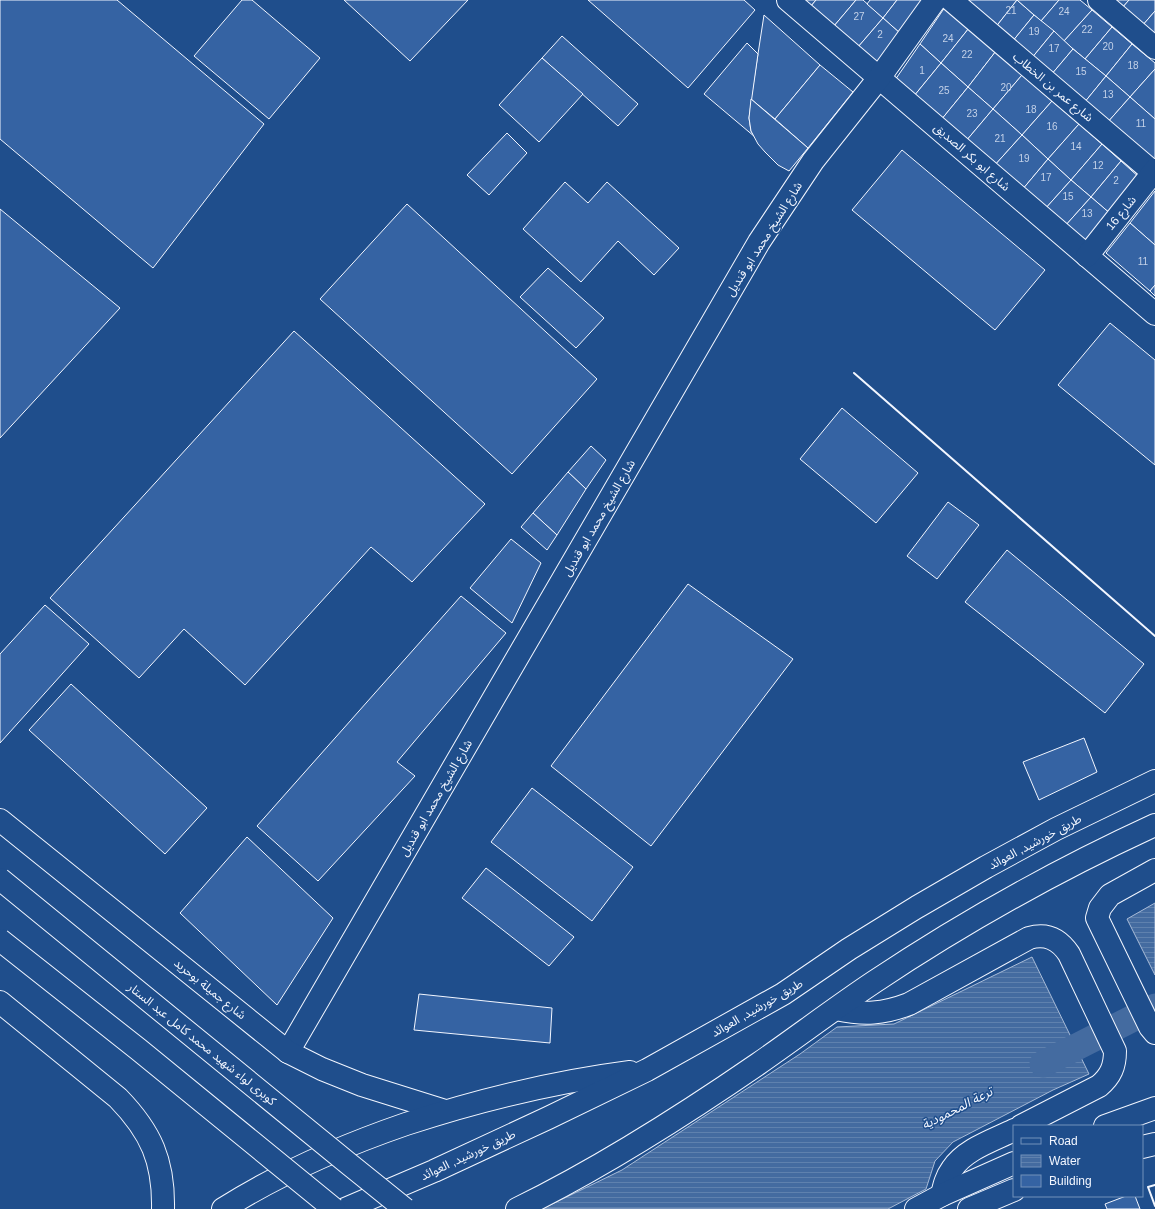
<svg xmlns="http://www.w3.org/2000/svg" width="1155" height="1209" font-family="Arial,'Noto Sans Arabic',sans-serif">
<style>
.water{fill:url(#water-rules);stroke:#a8bbd7}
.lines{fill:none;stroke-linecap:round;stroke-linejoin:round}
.canal{stroke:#446ba0;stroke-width:27}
.building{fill:#3563a3;stroke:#f2f6ff}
.street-casing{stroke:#f2f6ff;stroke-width:24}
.secondary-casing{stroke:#f2f6ff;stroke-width:24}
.primary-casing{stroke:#f2f6ff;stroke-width:24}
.street{stroke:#1f4e8c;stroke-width:22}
.secondary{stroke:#1f4e8c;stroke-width:22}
.primary{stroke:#1f4e8c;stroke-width:22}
.primary-bridge-casing{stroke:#f2f6ff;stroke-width:24;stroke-linecap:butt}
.primary-bridge{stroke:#1f4e8c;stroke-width:22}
.wall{stroke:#f2f6ff;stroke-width:2}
.labels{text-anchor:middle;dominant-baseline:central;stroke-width:3;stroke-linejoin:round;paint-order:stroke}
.number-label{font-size:10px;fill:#c3d1e8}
.street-label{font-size:12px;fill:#f2f6ff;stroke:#1f4e8c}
.water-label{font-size:13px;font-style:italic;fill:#f2f6ff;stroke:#1f4e8c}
</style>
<defs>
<pattern id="water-rules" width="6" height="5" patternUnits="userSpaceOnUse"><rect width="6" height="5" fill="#446ba0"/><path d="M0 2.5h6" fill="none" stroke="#5f81ae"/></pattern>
</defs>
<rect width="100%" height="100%" fill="#1f4e8c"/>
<!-- water -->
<g class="water">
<polygon points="1155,903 1155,975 1127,919"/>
<polygon points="1032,957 1089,1074 1053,1090 953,1142 935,1161 926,1189 888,1209 542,1209 622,1170 800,1054 837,1027 894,1024"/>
</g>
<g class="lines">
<!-- canal -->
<polyline class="canal" points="1043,1064 1155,1007"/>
</g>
<!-- building -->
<g class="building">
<polygon points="0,0 117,0 264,124 153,268 0,139"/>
<polygon points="242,0 252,0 320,58 269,119 194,56"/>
<polygon points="344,0 468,0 410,61"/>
<polygon points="588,0 744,0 755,10 688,88"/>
<polygon points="804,0 816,0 811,6"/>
<polygon points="816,0 856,0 834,26 811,6"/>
<polygon points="856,0 863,0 883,18 858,47 834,26"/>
<polygon points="870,0 897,0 883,18 867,4"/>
<polygon points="897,0 922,0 901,34 883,18"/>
<polygon points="962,0 1017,0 995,28"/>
<polygon points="1017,0 1034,15 1012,42 995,28"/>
<polygon points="1017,0 1059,0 1041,21"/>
<polygon points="1059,0 1080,0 1092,10 1064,41 1041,21"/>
<polygon points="1112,0 1129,0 1122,8"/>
<polygon points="1129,0 1155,0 1155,11 1142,26 1122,8"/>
<polygon points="945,7 969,28 941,63 920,44"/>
<polygon points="1092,10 1112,27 1085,59 1064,41"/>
<polygon points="1155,11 1155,37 1142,26"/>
<polygon points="764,15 820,65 775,119 751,99"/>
<polygon points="1034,15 1054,31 1031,59 1012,42"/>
<polygon points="883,18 901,34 880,65 858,47"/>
<polygon points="1112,27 1132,44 1106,76 1085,59"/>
<polygon points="969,28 996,51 968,87 941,63"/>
<polygon points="1054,31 1073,49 1051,75 1031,59"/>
<polygon points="562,36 638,104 618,126 542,58"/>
<polygon points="747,43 758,54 749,118 751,131 755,137 704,94"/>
<polygon points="920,44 941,63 914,96 895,80"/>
<polygon points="1132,44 1155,63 1155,69 1130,97 1106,76"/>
<polygon points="1073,49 1106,76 1084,103 1051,75"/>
<polygon points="996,51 1022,75 993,109 968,87"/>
<polygon points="542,58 583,94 539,142 499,105"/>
<polygon points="941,63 968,87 941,120 914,96"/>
<polygon points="820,65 853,92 808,148 775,119"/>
<polygon points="1155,69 1155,119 1130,97"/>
<polygon points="1022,75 1052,101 1022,135 993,109"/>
<polygon points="1106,76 1130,97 1107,123 1084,103"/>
<polygon points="968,87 993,109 966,141 941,120"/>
<polygon points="1130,97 1155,119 1155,160 1107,123"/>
<polygon points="751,99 808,148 789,171 778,165 765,152 758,144 751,131 749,118"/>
<polygon points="1052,101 1079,124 1048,159 1022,135"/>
<polygon points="993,109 1022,135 994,166 966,141"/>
<polygon points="1079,124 1102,144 1071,180 1048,159"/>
<polygon points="507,133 527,153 489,195 467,175"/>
<polygon points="1022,135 1048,159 1022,190 994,166"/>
<polygon points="1102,144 1121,161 1091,197 1071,180"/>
<polygon points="902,150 1045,270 995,330 852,210"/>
<polygon points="1048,159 1071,180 1045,209 1022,190"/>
<polygon points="1121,161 1141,179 1112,215 1091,197"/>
<polygon points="1071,180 1091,197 1065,226 1045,209"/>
<polygon points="565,182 588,203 607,182 679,248 654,275 618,241 581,282 523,229"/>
<polygon points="1155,191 1155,245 1130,223"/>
<polygon points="1091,197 1112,215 1088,245 1065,226"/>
<polygon points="407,204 597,379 512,474 320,299"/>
<polygon points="0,209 120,308 0,438"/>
<polygon points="1130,223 1155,245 1155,285 1150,291 1106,253"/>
<polygon points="548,268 604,318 576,348 520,297"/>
<polygon points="1155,285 1155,296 1150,291"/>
<polygon points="1110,323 1155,360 1155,465 1058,385"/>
<polygon points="294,331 485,504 412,582 371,547 245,685 184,629 139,678 50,598"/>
<polygon points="842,408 918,473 876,523 800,459"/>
<polygon points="591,446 606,460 586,489 568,472"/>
<polygon points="568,472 586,489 557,535 533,513"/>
<polygon points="948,502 979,525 937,579 907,556"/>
<polygon points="533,513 557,535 547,550 521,527"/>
<polygon points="511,539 541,563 512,623 470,588"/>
<polygon points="1007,550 1144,664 1105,713 965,602"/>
<polygon points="688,584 793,659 651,846 551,766"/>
<polygon points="461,596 506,633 397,762 415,776 318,881 257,826"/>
<polygon points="45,605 89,644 0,743 0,654"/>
<polygon points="71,684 207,808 165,854 29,730"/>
<polygon points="1084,738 1097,772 1039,800 1023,762"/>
<polygon points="532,788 633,867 592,921 491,842"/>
<polygon points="247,837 333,918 277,1005 180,913"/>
<polygon points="486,868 574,937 549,966 462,898"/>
<polygon points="419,994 552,1008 550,1043 414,1030"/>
<polygon points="1126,1196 1135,1196 1140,1209 1107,1209 1105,1204"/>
</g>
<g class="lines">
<!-- street casing -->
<g class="street-casing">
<g id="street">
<polyline points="788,0 1155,314"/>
<polyline points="951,0 1155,174"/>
<polyline points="1099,0 1155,48"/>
<polyline points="1087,256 1155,170"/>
<polyline points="288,1052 759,242 813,161 879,78 935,0"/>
</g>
</g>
<!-- secondary casing -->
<g class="secondary-casing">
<g id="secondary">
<polyline points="0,820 288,1052 322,1069 362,1085 445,1111"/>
<polyline points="1155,870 1110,895 1100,908 1097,918 1150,1027 1155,1033"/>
<path d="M836,1009C864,1015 883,1014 909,1004L1029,938C1046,933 1059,939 1069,954L1115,1051C1115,1066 1111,1076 1099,1086L1021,1126"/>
<polyline points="1105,1126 1155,1108"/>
<polyline points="1142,1147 1155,1144"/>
<path d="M942,1195C944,1186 946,1177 952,1169C965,1149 994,1140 1014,1130"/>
<path d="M223,1209C280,1173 342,1146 406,1124C479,1100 553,1082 630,1072"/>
<polyline points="345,1209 434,1171 548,1118 647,1070 783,994 849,949 917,907 986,867 1056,829 1155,781"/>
<path d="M517,1209C601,1168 681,1117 758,1064C797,1037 835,1008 874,982C964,922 1057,870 1155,825"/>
<polyline points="916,1209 942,1195 1014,1163"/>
<polyline points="969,1209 1014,1190"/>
</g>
</g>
<!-- primary casing -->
<g class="primary-casing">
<path id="primary" d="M0,1002L118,1098C151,1132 164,1161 163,1209"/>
</g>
<!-- street -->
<use href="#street" class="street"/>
<!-- secondary -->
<use href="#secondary" class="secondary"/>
<!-- primary -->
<use href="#primary" class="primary"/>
<!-- primary-bridge casing -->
<g class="primary-bridge-casing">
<g id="primary-bridge">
<polyline points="0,879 349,1164 405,1209"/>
<polyline points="0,940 138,1049 334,1209"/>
</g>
</g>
<!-- primary-bridge -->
<use href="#primary-bridge" class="primary-bridge"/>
<!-- wall -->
<g class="wall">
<polyline points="854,373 1155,636"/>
<polyline points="1155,1185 1148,1187 1155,1206"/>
</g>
</g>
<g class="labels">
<!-- number labels -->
<g class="number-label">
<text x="1011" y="10">21</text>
<text x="1064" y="11">24</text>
<text x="859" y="16">27</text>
<text x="1087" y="29">22</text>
<text x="1034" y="31">19</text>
<text x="880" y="34">2</text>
<text x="948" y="38">24</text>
<text x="1108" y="46">20</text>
<text x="1054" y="48">17</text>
<text x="967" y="54">22</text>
<text x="1133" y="65">18</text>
<text x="922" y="70">1</text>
<text x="1081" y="71">15</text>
<text x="1006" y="87">20</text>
<text x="944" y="90">25</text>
<text x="1108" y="94">13</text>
<text x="1031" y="109">18</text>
<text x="972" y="113">23</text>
<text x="1141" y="123">11</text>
<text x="1052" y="126">16</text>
<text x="1000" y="138">21</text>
<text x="1076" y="146">14</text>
<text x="1024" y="158">19</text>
<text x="1098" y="165">12</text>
<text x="1046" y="177">17</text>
<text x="1116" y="180">2</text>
<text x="1068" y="196">15</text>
<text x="1087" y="213">13</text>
<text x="1143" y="261">11</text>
</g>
<!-- street labels -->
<g class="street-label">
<text transform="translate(1053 87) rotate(40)">شارع عمر بن الخطاب</text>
<text transform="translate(972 157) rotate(41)">شارع ابو بكر الصديق</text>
<text transform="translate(1121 213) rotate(-51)">شارع 16</text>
<text transform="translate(764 239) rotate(-58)">شارع الشيخ محمد ابو قنديل</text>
<text transform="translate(599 518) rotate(-60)">شارع الشيخ محمد ابو قنديل</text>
<text transform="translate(436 798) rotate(-60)">شارع الشيخ محمد ابو قنديل</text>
<text transform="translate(1035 842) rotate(-28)">طريق خورشيد, العوائد</text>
<text transform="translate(210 989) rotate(39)">شارع جميلة بوحريد</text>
<text transform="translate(757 1008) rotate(-30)">طريق خورشيد, العوائد</text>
<text transform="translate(202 1044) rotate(39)">كوبرى لواء شهيد محمد كامل عبد الستار</text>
<text transform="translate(468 1155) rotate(-25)">طريق خورشيد, العوائد</text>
</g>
<!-- water labels -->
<g class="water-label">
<text transform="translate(957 1108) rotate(-27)">ترعة المحمودية</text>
</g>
</g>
<!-- legend -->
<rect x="1013" y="1125" width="130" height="72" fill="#1f4e8c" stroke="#7391ba"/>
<rect x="1021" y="1138" width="20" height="6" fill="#1f4e8c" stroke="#7391ba"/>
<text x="1049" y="1145" font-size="12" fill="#f2f6ff">Road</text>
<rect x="1021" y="1155" width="20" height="12" fill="url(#water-rules)" stroke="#7391ba"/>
<text x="1049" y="1165" font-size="12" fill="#f2f6ff">Water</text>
<rect x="1021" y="1175" width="20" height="12" fill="#3563a3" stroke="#7391ba"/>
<text x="1049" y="1185" font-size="12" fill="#f2f6ff">Building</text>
</svg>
